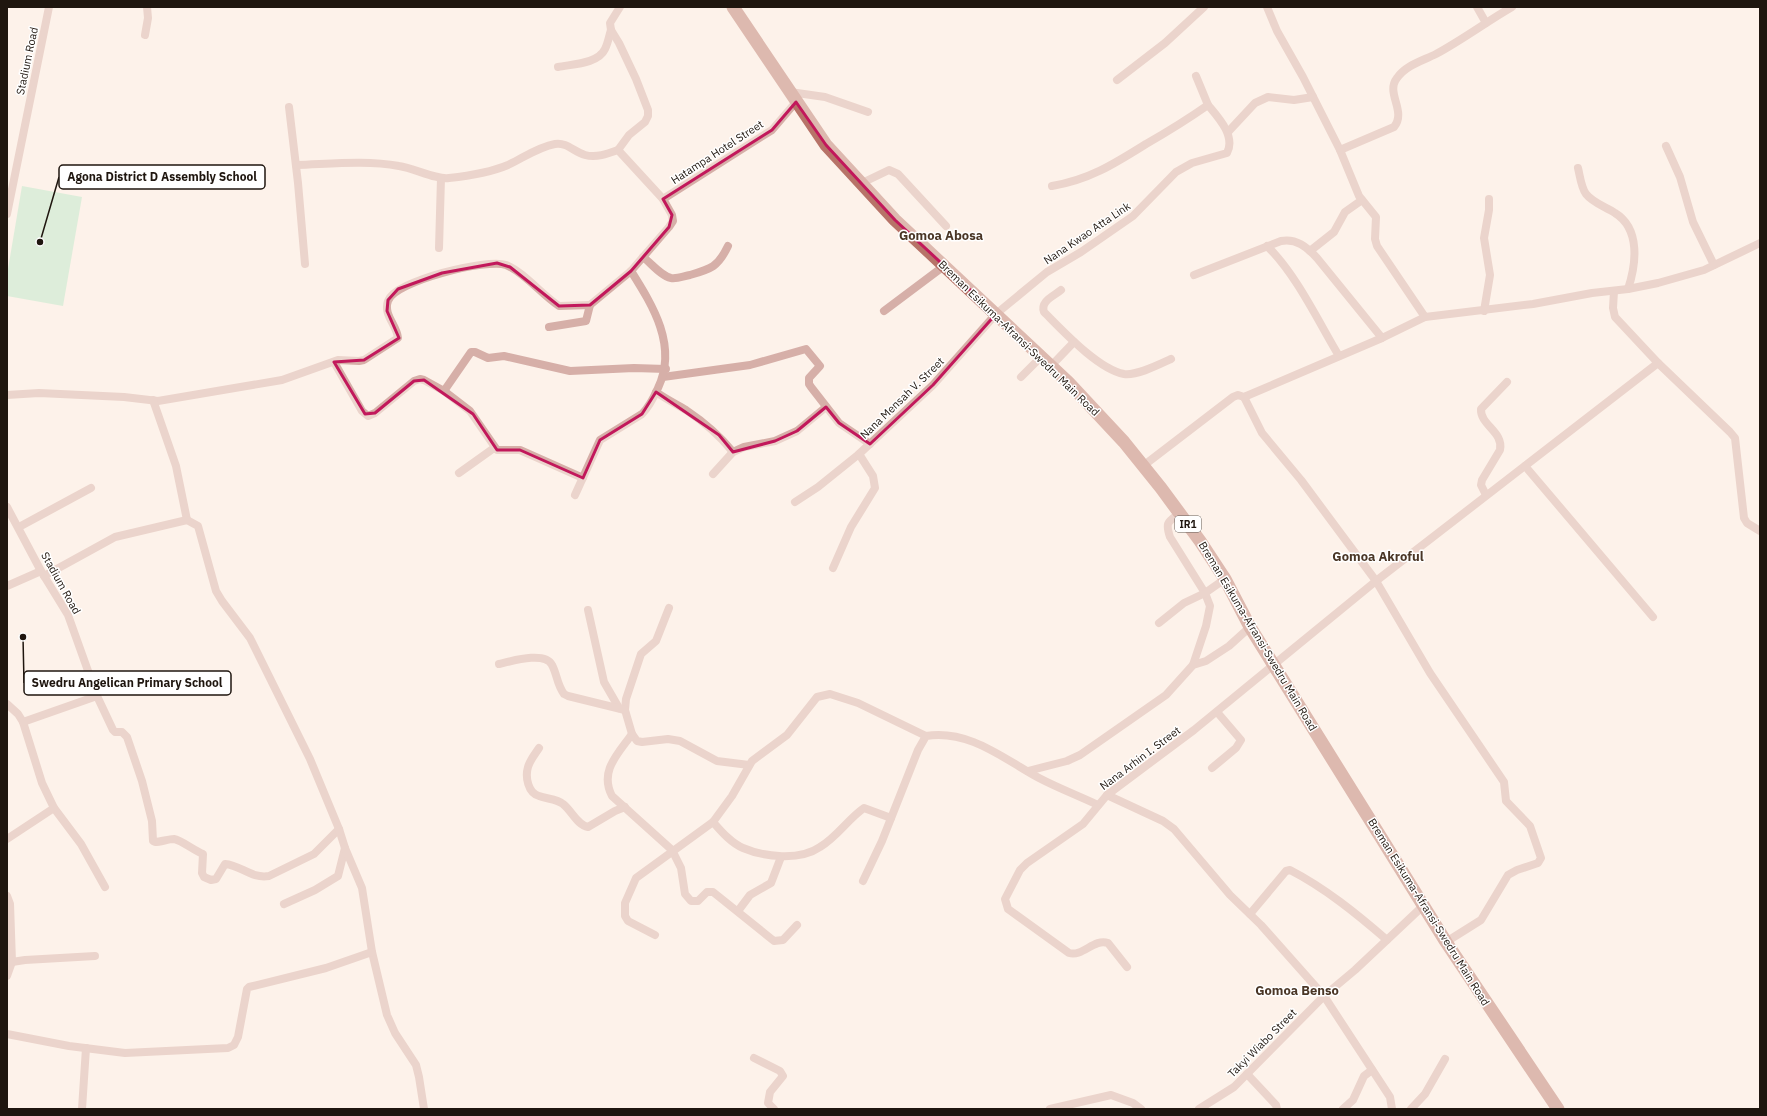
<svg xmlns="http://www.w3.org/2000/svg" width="1767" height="1116" font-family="'IBM Plex Sans',sans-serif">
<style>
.green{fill:#b6e7c8}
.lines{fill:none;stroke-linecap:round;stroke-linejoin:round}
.minor{stroke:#d6afa8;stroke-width:8}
.primary{stroke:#b77368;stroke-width:13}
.marked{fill:none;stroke:#c2185b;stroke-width:3;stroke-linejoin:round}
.labels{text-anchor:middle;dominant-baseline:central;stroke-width:3;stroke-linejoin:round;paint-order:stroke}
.shield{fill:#fff;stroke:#625c57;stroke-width:1}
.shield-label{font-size:10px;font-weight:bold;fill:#1f160f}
.street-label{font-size:11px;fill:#1f160f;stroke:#fff}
.quarter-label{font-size:13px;font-weight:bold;fill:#4a3626;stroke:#fff}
.leader{fill:none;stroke:#1f160f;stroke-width:1.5}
.callout-dot{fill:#1f160f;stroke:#fff;stroke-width:1.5}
.callout{fill:#fff;stroke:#1f160f;stroke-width:1.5}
.callout-label{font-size:12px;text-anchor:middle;font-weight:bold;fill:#1f160f}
</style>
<rect width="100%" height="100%" fill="#fdf2ea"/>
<!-- green -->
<polygon class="green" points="22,186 82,197 63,306 7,296 7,275"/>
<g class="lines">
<!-- minor -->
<g class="minor">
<polyline points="1267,7 1277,31 1303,77 1340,150 1359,196 1376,217 1375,239 1377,246 1425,317"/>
<polyline points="1477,7 1486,23"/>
<polyline points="145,35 148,18 147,7"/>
<path d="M558,67C572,64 598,64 605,49C608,43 609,36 611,30"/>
<polyline points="1196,76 1208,105"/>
<polyline points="1117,80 1165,43 1204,7"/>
<polyline points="790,92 825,97 868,112"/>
<polyline points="289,107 298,183 305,264"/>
<polyline points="1228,132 1255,103 1268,97 1294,100 1313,97"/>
<polyline points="1666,146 1680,177 1693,222 1714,265"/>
<polyline points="618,150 629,135 645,122 648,116 648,110 636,79 619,43 611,30 610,23 620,7"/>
<path d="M1340,150L1394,127C1407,111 1385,93 1397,78C1406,65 1422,61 1436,54C1462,40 1486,22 1512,7"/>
<path d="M296,165C330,164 366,160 399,166C414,168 436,180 449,178C468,176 489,173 508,165C523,158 538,147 555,144C567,142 574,152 585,155C596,158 607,154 618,150L663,199L672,215L673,221L669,227L631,271L590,305L586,321L549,327"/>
<path d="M1578,168C1580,176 1581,187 1586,194C1593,203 1606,207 1615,213C1641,229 1636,265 1628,289"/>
<polyline points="862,183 889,170 898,174 946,226"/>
<polyline points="663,199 772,130 796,102"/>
<polyline points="7,214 49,7"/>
<path d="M1267,246C1296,274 1318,321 1339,356"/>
<polyline points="439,248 441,178"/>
<polyline points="1310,251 1334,232 1345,212 1362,200"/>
<path d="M643,257C651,263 661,276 671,278C677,279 684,276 690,275C711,269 718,267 728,246"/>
<path d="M1194,275L1281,241C1296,238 1307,247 1317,258L1382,338"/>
<path d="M1061,290C1054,296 1040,301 1044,312C1063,331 1098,369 1124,374C1137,376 1160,364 1171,359"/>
<polyline points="884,311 944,266"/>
<polyline points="1484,311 1490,275 1484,238 1489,210 1489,199"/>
<polyline points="334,362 362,411 368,416 375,413 414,381 420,379 424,380 444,391 470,411 497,450 520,450 583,478"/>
<polyline points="1658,363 1730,432 1735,438 1744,518 1747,523 1760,531"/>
<polyline points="1051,366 1074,342"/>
<polyline points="663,377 750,365 806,349 820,366 809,378 809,384 811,387 839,423 870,444"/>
<polyline points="1021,377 1041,357"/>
<polyline points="444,391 471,352 475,352 488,358 504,356 570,371 634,368 666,369"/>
<path d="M656,392C666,399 676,404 686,410C704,422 720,436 733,452"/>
<path d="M7,395L39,393L124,397L158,401L282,380L338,360L359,361L364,360L398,338C397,325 383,315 388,301C394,281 488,258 506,265C524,272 542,295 559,306L590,305"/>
<polyline points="1244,397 1262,433 1301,480 1376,581 1658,363 1615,317 1613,308 1614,291"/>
<polyline points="153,400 176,466 187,520"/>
<polyline points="1143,466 1233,397 1238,395 1244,397 1382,338 1425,317 1533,304 1592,293 1628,289 1658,283 1704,270 1760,243"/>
<polyline points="1525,466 1653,617"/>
<polyline points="459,473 494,448"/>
<polyline points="713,474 733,452 744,447 775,441 797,431 826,407"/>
<path d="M575,495L600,440L642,414C649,407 654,397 658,388C678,346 653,306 631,271"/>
<path d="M1486,495L1481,485L1482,480L1500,450C1504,432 1480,425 1481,409L1507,382"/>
<polyline points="795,502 818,487 859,454"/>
<path d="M7,507L41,571L68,615L97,696L113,730L115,732H122L127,737L142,781L152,821L153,841L155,842C161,842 168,839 174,839C181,840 195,851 203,854L202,873L204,877L211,880L216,879L225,864C241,865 251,879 269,876L314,854L339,829"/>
<path d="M1180,513C1168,522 1165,522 1170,537L1205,593L1210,606L1206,626L1193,665"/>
<polyline points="19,527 91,488"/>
<path d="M833,568L851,527L875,488L873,476L859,454L933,385L996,314L1047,272L1081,252L1133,216L1176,172L1192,163L1227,153C1236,136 1218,117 1208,105C1188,119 1167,132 1146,144C1114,164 1089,180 1052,186"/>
<polyline points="44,576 115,537 187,520 198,526 216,591 222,601 250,638 310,759 339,829 345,848 338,876 315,890 284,904"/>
<polyline points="7,586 41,571"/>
<polyline points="669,608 656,641 641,654 626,699 625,710 632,734 637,741 642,742 668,739 680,741 717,761 749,765"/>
<polyline points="588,610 604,682 619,708"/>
<polyline points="1159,623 1184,603 1205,593 1225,579"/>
<path d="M499,664C512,661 545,651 552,665C557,674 557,685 564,694L568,696L625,710"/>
<polyline points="7,704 18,714 23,722 42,783 54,808 81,844 105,887"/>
<polyline points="23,722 97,696"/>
<path d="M632,734C618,754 599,771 612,796L672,850L681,868L685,894L691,901H698L707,892H713L774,941L783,940L797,925"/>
<path d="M539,748C535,754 530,760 528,767C525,777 528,793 539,796C547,799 557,799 563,804C572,811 577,825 588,827L615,811L625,807"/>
<polyline points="1212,768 1236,748 1241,740 1217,712"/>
<polyline points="1028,771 1067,761 1080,755 1166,695 1193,665 1206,661 1229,646 1250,627"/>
<polyline points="1107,795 1163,821 1174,829 1230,895 1261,925 1324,996 1390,1097 1392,1109"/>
<path d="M713,822C721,831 731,843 743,848C764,857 800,861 820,847C837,837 848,819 864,808L891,818"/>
<polyline points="7,839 54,808"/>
<polyline points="345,848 362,888 372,952 387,1015 395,1033 416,1065 419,1077 424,1109"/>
<path d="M863,881L882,841L918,750L926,736C969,729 1004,759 1039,778C1058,788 1079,796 1098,805"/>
<polyline points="7,896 10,904 12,962 7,976"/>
<polyline points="738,911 750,895 771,883 781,857"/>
<path d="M1250,914L1286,871L1290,870C1325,888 1357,914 1387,940"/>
<polyline points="655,935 628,921 625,916 625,903 636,878 713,822 732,796 752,761 787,735 817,697 830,694 858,703 926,736"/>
<polyline points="12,962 25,960 95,956"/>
<path d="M1127,967L1108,943C1094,938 1083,957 1069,953L1008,909L1005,899L1020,870L1027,863L1083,824L1107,795L1194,730L1376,581L1430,673L1504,782L1506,801L1530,826L1541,858L1538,863L1517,870L1508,875L1481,920L1446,942"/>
<polyline points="7,1034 69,1046 125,1053 228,1048 234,1045 238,1037 247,989 249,987 326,968 372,952"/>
<polyline points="754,1058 780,1071 783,1076 770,1092 768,1103 774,1109"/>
<polyline points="1247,1074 1276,1105 1277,1109"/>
<polyline points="82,1109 86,1048"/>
<polyline points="1050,1109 1111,1095 1133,1103 1141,1109"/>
<polyline points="1199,1109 1234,1087 1324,996 1355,970 1423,906"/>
<polyline points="1343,1109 1353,1100 1364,1076 1372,1070"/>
<polyline points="1411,1109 1425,1094 1445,1059"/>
</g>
<!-- primary -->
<polyline class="primary" points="733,7 826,145 895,220 1068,382 1124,442 1161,488 1200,541 1225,579 1250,627 1446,942 1558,1109"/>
</g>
<!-- marked area -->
<path d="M0 0H1767V1116H0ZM796,102L826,145L895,220L996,314L933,385L870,444L839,423L826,407L797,431L775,441L733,452L719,435L656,392L642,414L600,440L583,478L520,450H497L473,414L424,380L414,381L375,413L365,414L334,362L364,360L399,338L387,311L388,300L398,289L442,273L497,263L510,267L559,306L590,305L631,271L669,227L672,215L663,199L772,130Z" fill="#fdf2ea" fill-opacity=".55" fill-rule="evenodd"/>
<path class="marked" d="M796,102L826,145L895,220L996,314L933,385L870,444L839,423L826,407L797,431L775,441L733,452L719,435L656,392L642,414L600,440L583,478L520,450H497L473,414L424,380L414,381L375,413L365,414L334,362L364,360L399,338L387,311L388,300L398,289L442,273L497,263L510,267L559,306L590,305L631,271L669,227L672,215L663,199L772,130Z"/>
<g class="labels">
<!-- shield labels -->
<rect class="shield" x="1175" y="516" width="26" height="16" rx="3"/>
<g class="shield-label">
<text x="1188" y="524">IR1</text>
</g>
<!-- street labels -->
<g class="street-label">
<text transform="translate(27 61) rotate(-78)">Stadium Road</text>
<text transform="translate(717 152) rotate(-33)">Hatampa Hotel Street</text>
<text transform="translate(1087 233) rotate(-34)">Nana Kwao Atta Link</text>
<text transform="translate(1019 338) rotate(44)">Breman Esikuma-Afransi-Swedru Main Road</text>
<text transform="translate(902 398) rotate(-44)">Nana Mensah V. Street</text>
<text transform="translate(61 583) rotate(61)">Stadium Road</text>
<text transform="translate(1258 636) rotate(59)">Breman Esikuma-Afransi-Swedru Main Road</text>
<text transform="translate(1140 758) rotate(-37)">Nana Arhin I. Street</text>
<text transform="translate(1429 912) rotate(58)">Breman Esikuma-Afransi-Swedru Main Road</text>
<text transform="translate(1262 1043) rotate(-45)">Takyi Wiabo Street</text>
</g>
<!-- quarter labels -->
<g class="quarter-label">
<text x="941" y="235">Gomoa Abosa</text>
<text x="1378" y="556">Gomoa Akroful</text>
<text x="1297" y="990">Gomoa Benso</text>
</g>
</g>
<!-- callouts -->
<path class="leader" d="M40 242L59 177M23 637L24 683"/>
<g class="callout-dot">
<circle cx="40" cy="242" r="4"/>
<circle cx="23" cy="637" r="4"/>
</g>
<g class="callout">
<rect x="59" y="165" width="206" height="24" rx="4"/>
<rect x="24" y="671" width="207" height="24" rx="4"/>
</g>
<g class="callout-label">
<text x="162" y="181">Agona District D Assembly School</text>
<text x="127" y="687">Swedru Angelican Primary School</text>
</g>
<!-- border -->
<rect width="1767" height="1116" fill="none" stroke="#1f160f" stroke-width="16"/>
</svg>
